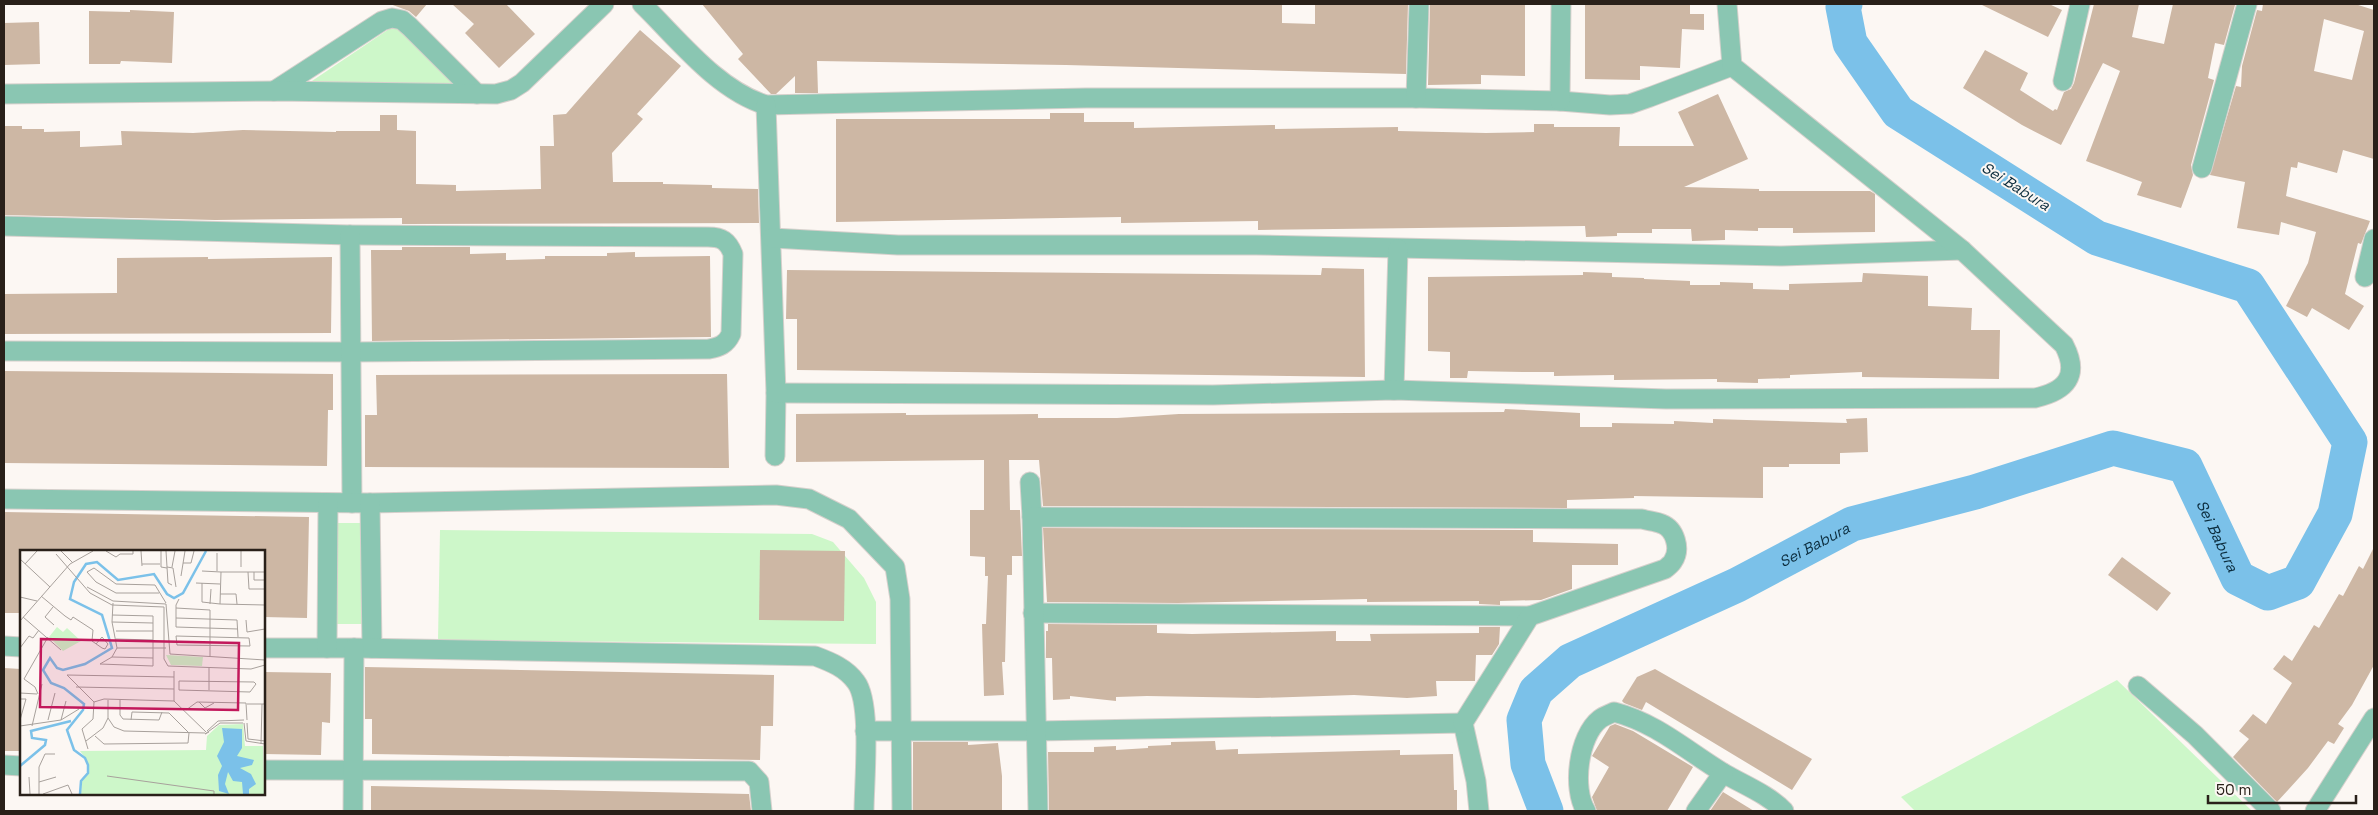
<svg xmlns="http://www.w3.org/2000/svg" width="2378" height="815" font-family="'Space Grotesk',sans-serif">
<style>
.green{fill:#cdf7c9}
.lines{fill:none;stroke-linecap:round;stroke-linejoin:round}
.river{stroke:#7bc1e9;stroke-width:35}
.building{fill:#cdb7a4;fill-rule:evenodd}
.minor-casing{stroke:#d6d0cc;stroke-width:21}
.minor{stroke:#8ac6b2;stroke-width:19}
.labels{text-anchor:middle;dominant-baseline:central;stroke-width:4;stroke-linejoin:round;paint-order:stroke}
.water-label{font-size:15px;font-style:italic;fill:#0c2d3e;stroke:#fcf7f3}
.inset-river{fill:none;stroke:#7bc1e9;stroke-width:2.5}
.inset-road{fill:none;stroke:#a8a19c;stroke-width:1}
.view{fill:#c2185b;fill-opacity:0.15;stroke:#c2185b;stroke-width:2.5}
.inset-edge{fill:none;stroke:#292019;stroke-width:2.5}
</style>
<rect width="100%" height="100%" fill="#fcf7f3"/>
<!-- green -->
<g class="green">
<polygon points="395,25 458,86 309,83"/>
<polygon points="335,523 366,523 367,624 336,624"/>
<polygon points="440,530 812,534 833,542 864,578 876,602 876,644 438,640"/>
<polygon points="2117,680 2252,811 1915,811 1901,797"/>
</g>
<g class="lines">
<!-- river -->
<path class="river" id="s1" d="M1546,811L1528,764L1524,720L1536,691L1570,661L1737,585L1852,524L1975,492L2113,448L2185,466L2238,578L2268,593L2298,582L2335,514L2350,442L2248,286L2097,238L1898,112L1850,43L1843,7L1845,4"/>
</g>
<!-- building -->
<g class="building">
<polygon points="390,4 427,4 416,17 409,11"/>
<polygon points="452,4 506,4 535,34 499,68 465,33 474,24"/>
<polygon points="702,4 1282,4 1282,23 1315,24 1315,4 1408,4 1406,74 1066,65 817,61 818,93 795,93 795,76 776,94 771,94 738,59 743,54"/>
<polygon points="1430,4 1525,4 1525,76 1481,75 1481,84 1428,85"/>
<polygon points="1585,4 1690,4 1690,14 1704,14 1704,30 1682,29 1680,68 1640,66 1640,80 1585,79"/>
<polygon points="1980,4 2049,4 2062,10 2048,37"/>
<polygon points="2094,4 2139,4 2132,37 2164,44 2173,4 2235,5 2224,45 2215,43 2208,78 2214,80 2191,165 2193,175 2181,208 2137,195 2142,182 2086,161 2120,71 2103,63 2061,145 2022,125 1963,88 1985,50 2028,73 2020,90 2053,111 2055,109 2057,110 2064,92 2071,89 2074,83"/>
<path d="M2263,4H2355L2374,10V159L2343,150L2337,173L2298,162L2297,168L2291,167L2286,196L2370,221L2361,244L2358,243L2345,294L2364,306L2349,330L2312,308L2307,317L2286,306L2308,263L2316,232L2281,222L2279,235L2237,228L2245,182L2210,175L2236,86L2241,87L2242,66L2257,10L2262,11ZM2324,19L2364,31L2352,80L2314,71Z"/>
<polygon points="130,10 174,12 172,63 121,61 120,64 89,64 89,11 130,12"/>
<polygon points="39,22 40,64 4,65 4,23"/>
<polygon points="640,30 681,66 637,114 643,119 612,153 613,182 663,182 663,184 712,185 712,188 758,189 759,223 402,224 402,218 215,220 4,215 4,126 22,126 22,129 44,129 44,132 80,131 80,147 122,145 121,131 193,133 243,130 336,132 336,131 380,131 380,115 397,115 397,130 416,131 416,184 456,185 456,191 541,189 540,146 554,146 553,115 566,114"/>
<polygon points="1718,94 1748,159 1684,187 1759,189 1759,191 1870,191 1875,194 1875,232 1793,233 1793,228 1758,228 1758,231 1725,230 1725,240 1692,241 1691,229 1652,229 1652,233 1617,233 1617,236 1586,237 1585,226 1258,230 1258,221 1121,223 1121,217 836,222 836,119 1050,119 1050,113 1084,113 1084,122 1134,122 1134,128 1275,125 1275,129 1398,127 1398,131 1486,133 1534,132 1534,124 1554,124 1554,127 1620,127 1619,146 1694,146 1678,112"/>
<polygon points="402,247 470,247 470,254 506,253 506,260 545,259 545,256 607,256 607,253 635,252 635,257 710,256 711,337 372,341 371,250 402,250"/>
<polygon points="208,257 208,259 332,257 331,333 4,334 4,294 117,293 117,258"/>
<polygon points="1322,268 1364,269 1365,377 797,370 797,319 786,319 787,270 1321,275"/>
<polygon points="1583,272 1612,273 1612,277 1644,278 1644,279 1690,281 1690,285 1720,285 1720,282 1753,283 1753,289 1789,290 1789,284 1862,282 1863,273 1928,276 1928,306 1972,308 1971,330 2000,330 1999,379 1862,377 1862,372 1790,375 1790,378 1758,379 1758,383 1717,382 1717,379 1614,380 1614,375 1554,376 1554,372 1523,372 1468,371 1467,378 1450,378 1450,352 1428,351 1428,277 1583,275"/>
<polygon points="4,371 333,374 333,410 328,410 327,466 4,463"/>
<polygon points="727,374 729,468 365,467 365,415 377,415 376,375"/>
<polygon points="1505,409 1580,413 1580,427 1612,427 1612,423 1674,424 1674,421 1713,423 1713,419 1847,423 1846,419 1867,418 1868,452 1840,453 1840,464 1789,464 1789,467 1763,467 1763,498 1634,496 1634,498 1567,500 1567,508 1043,506 1039,460 1009,460 1010,510 1020,510 1022,556 1012,556 1012,575 1007,575 1005,662 1002,662 1004,695 984,696 982,624 986,624 988,576 985,576 985,557 970,556 970,510 984,510 984,460 796,462 796,414 906,413 906,415 1038,414 1038,418 1117,418 1179,414 1504,412"/>
<polygon points="4,512 309,517 307,618 264,617 264,551 21,551 21,613 4,613"/>
<polygon points="1043,528 1533,530 1533,542 1618,544 1618,565 1572,565 1572,589 1541,600 1500,601 1500,605 1479,604 1479,601 1367,602 1367,599 1178,603 1047,602"/>
<polygon points="2374,547 2374,665 2352,705 2338,724 2344,728 2334,744 2328,741 2308,768 2277,802 2233,757 2249,739 2239,731 2253,714 2266,724 2292,683 2273,669 2284,655 2292,661 2314,625 2319,628 2339,594 2343,596 2359,566 2363,569"/>
<polygon points="760,550 845,551 844,621 759,620"/>
<polygon points="2122,557 2171,593 2157,611 2108,575"/>
<polygon points="1048,624 1157,625 1157,633 1192,634 1336,631 1336,641 1371,641 1370,634 1479,633 1479,627 1500,627 1499,644 1492,655 1476,655 1475,681 1436,681 1437,696 1407,698 1354,695 1258,698 1147,696 1116,697 1116,701 1070,696 1070,699 1053,700 1052,658 1046,658 1046,631 1048,631"/>
<polygon points="365,667 774,675 773,726 761,726 760,760 372,754 372,719 365,719"/>
<polygon points="4,668 21,669 21,751 4,751"/>
<polygon points="1655,669 1812,759 1792,790 1646,702 1642,710 1624,703 1622,701 1637,677"/>
<polygon points="264,672 331,673 330,723 322,722 321,755 264,754"/>
<polygon points="1615,724 1633,731 1693,767 1667,811 1597,811 1592,797 1609,767 1592,756 1610,726"/>
<polygon points="1215,741 1216,750 1238,749 1238,754 1400,750 1400,755 1453,754 1454,790 1457,790 1457,811 1049,811 1048,752 1094,752 1094,747 1116,746 1116,750 1148,748 1148,746 1171,745 1171,742"/>
<polygon points="913,742 968,742 968,745 998,743 1002,776 1002,811 913,811"/>
<polygon points="371,786 749,794 751,811 371,811"/>
<polygon points="1723,792 1754,811 1710,811"/>
</g>
<g class="lines">
<!-- minor casing -->
<g class="minor-casing">
<g id="minor">
<path d="M642,4C678,39 717,90 766,105L1086,98H1416L1560,101L1610,105L1630,104L1650,97L1732,66"/>
<polyline points="2063,81 2080,4"/>
<polyline points="274,91 382,21 392,18 402,20 410,27 477,94"/>
<polyline points="4,94 274,91 496,94 511,90 522,83 604,4"/>
<polyline points="1416,98 1419,4"/>
<polyline points="1560,101 1561,4"/>
<polyline points="766,105 776,393 775,456"/>
<polyline points="2202,168 2247,4"/>
<path d="M4,226L350,235L708,237C722,237 728,241 733,254L731,334C726,345 719,347 709,349L351,352L4,351"/>
<polyline points="350,235 352,503"/>
<polyline points="772,238 898,245 1256,245 1782,256 1962,250"/>
<polyline points="2365,277 2374,239"/>
<polyline points="1394,390 1398,249"/>
<path d="M776,393L1213,395L1394,390L1666,399L2035,398C2066,391 2080,376 2064,345L1962,250L1732,66L1727,4"/>
<polyline points="1030,482 1032,517"/>
<polyline points="4,499 370,503 776,495 809,499 849,519 895,567 900,599 902,811"/>
<polyline points="370,503 372,648"/>
<polyline points="1033,613 1530,616"/>
<polyline points="4,646 21,647"/>
<path d="M264,648H354L815,656C831,662 846,668 856,682C872,703 864,783 864,811"/>
<polyline points="327,648 328,503"/>
<polyline points="2138,686 2195,735 2271,811"/>
<polyline points="865,731 1038,731 1463,723 1476,781 1479,811"/>
<polyline points="4,765 21,766"/>
<polyline points="264,770 749,771 759,782 762,811"/>
<polyline points="353,811 354,648"/>
<path d="M1038,811L1032,517L1642,519C1648,521 1656,521 1662,524C1675,529 1681,549 1673,561C1672,564 1667,567 1665,569L1530,616L1463,723"/>
<path d="M1586,811C1572,789 1578,736 1600,719C1604,716 1610,714 1614,712C1657,723 1688,752 1725,774C1744,785 1769,795 1784,811"/>
<polyline points="1696,811 1723,773"/>
<polyline points="2315,811 2374,718"/>
</g>
</g>
<!-- minor -->
<use href="#minor" class="minor"/>
</g>
<g class="labels">
<!-- water labels -->
<g class="water-label">
<text transform="translate(2016 186) rotate(32)">Sei Babura</text>
<text stroke="none"><textPath href="#s1" startOffset="908">Sei Babura</textPath></text>
<text stroke="none"><textPath href="#s1" startOffset="442">Sei Babura</textPath></text>
</g>
</g>
<!-- overview -->
<g transform="translate(20 550)">
<rect width="245" height="245" fill="#fcf7f3"/>
<path d="M37,77L43,82L47,78L61,91L43,101L29,87ZM146,105L183,107L182,116L151,115ZM223,174L225,196H243L244,244H61L62,231L69,223L67,210L60,201L186,200L187,186L199,175Z" fill="#cdf7c9"/>
<path d="M202,178L222,179V198L217,206L234,210L232,215L220,218L231,224L236,234L229,239V244H223L222,232L213,231L208,222L205,234L209,244L199,241L198,225L202,216L197,206L204,192Z" fill="#7bc1e9"/>
<path class="inset-river" d="M0,216L25,195L26,190L12,188L11,181L51,171M60,244L61,231L68,223V215L65,208L54,200L47,180L63,160L64,154L44,138L31,133L23,120L30,108L37,118L43,120L65,114L92,98L82,65L50,49L54,32L66,14L77,12L98,30L134,24L147,44L154,48L163,43L186,1"/>
<path class="inset-road" d="M41,1L53,13M86,1L96,7L100,4H113V1M121,1L122,16M141,1V17L147,18M146,1L148,33L152,35M221,1V17M36,4L70,43L92,55L144,57V109L148,116L231,119L245,115M0,9L30,37M163,13H171L174,1M5,14L17,1M122,14H140M147,17L153,18L156,37M152,17L155,1M182,21L201,22L200,54L245,55M197,21V3M201,22H245M228,22L229,39H245M234,22V30H245M161,26L165,1M176,33L200,34M182,33V52L200,54M67,37L93,51L146,54L150,104L245,110M139,43H96L76,32L67,22L74,18L96,34L135,35L146,53M200,44H216L217,54M21,46L45,66L51,70L53,67L73,80L72,91L82,98L85,99L88,94L82,87L76,94M0,47L17,51M159,49L156,55V77L218,79M93,53L92,72L97,98H146M190,54L191,39M33,57L25,67L34,75M156,58L190,60V106M92,65L133,66V116L80,114L92,107L97,98M3,67L41,100M156,68L217,70L218,87M226,70L227,82L245,79M0,71L50,14L73,1M92,72L133,73M96,81H133M156,86L229,88L230,96L157,95ZM96,89L133,90M0,98L9,86L13,88L19,80M92,107L133,108M154,121V151M159,131L234,132L236,134L230,142L159,140ZM56,137L154,139M189,140V118M0,143L17,144M18,144L15,137L4,129L28,87M0,149H6L0,170M100,150V165L103,169L139,170L142,162M74,152L84,149L154,151L186,182M179,152L185,158L194,153M227,154H245M166,160L177,152L226,153L227,170M88,168L94,177L104,181L185,183M28,170L35,143M41,170L46,151M224,173L226,191L245,194M227,173L228,189L245,191M0,176L41,170L59,159M12,176L22,134M187,181L198,171L224,170M189,182L185,184L200,173H223M75,186L84,194L168,193L169,183L149,163L112,162L111,170M66,191L83,178L88,168V150M241,194L242,154M68,199L62,179L73,169L74,152L47,125L154,127M87,226L194,241V244M9,227L10,244M19,232L36,227M19,244V217L25,204H35M23,244L48,235L52,244"/>
<path class="view" d="M21,89L219,93L218,160L20,157Z"/>
<rect width="245" height="245" class="inset-edge"/>
</g>
<!-- border -->
<rect width="2378" height="815" fill="none" stroke="#292019" stroke-width="10"/>
<!-- scale -->
<path d="M2208 795v8h148v-8" fill="none" stroke="#292019" stroke-width="2.5"/>
<text x="2216" y="795" font-size="15" fill="#292019" stroke="#fcf7f3" stroke-width="4" paint-order="stroke">50 m</text>
</svg>
